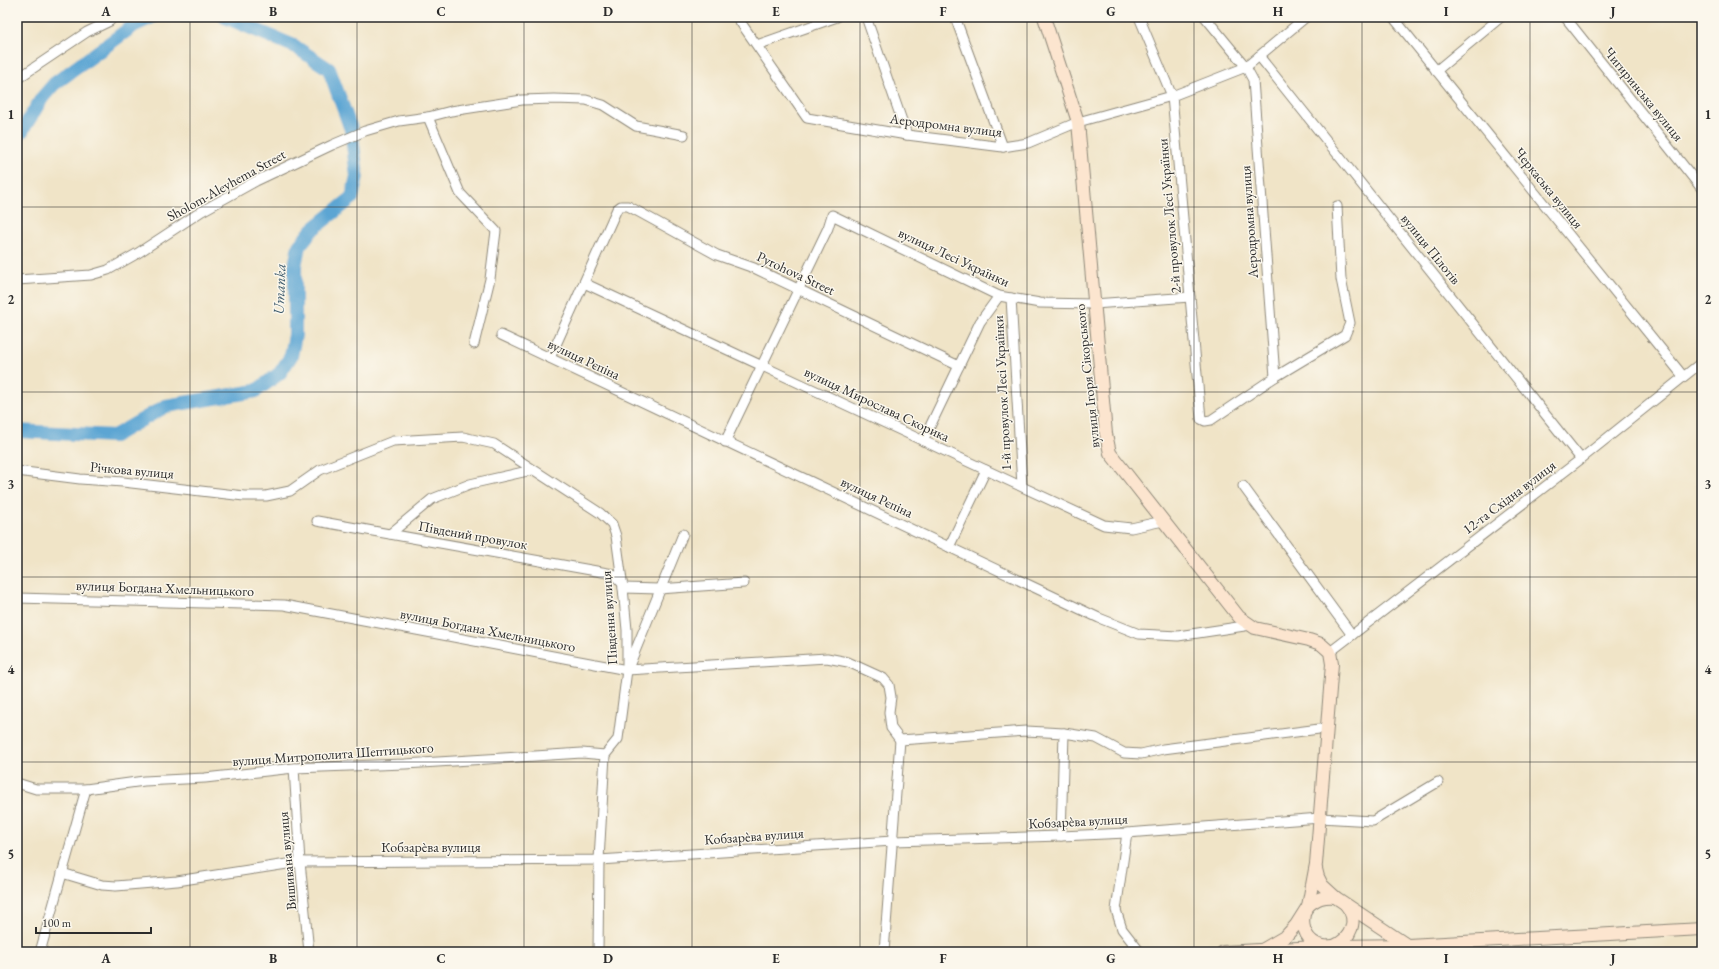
<svg xmlns="http://www.w3.org/2000/svg" width="1719" height="969" font-family="'EB Garamond',serif">
<style>
.lines{fill:none;stroke-linecap:round;stroke-linejoin:round}
.river{stroke:#5ca5d3;stroke-width:14}
.minor-casing{stroke:#8e8879;stroke-width:11}
.secondary-casing{stroke:#8e8879;stroke-width:14}
.minor{stroke:#fff;stroke-width:9}
.secondary{stroke:#fce5cf;stroke-width:12}
.grid{fill:none;stroke:#2b2b2b;stroke-width:1;stroke-opacity:0.55}
.labels{text-anchor:middle;dominant-baseline:central;stroke-width:3;stroke-linejoin:round;paint-order:stroke}
.street-label{font-size:14px;fill:#2b2b2b;stroke:#fbf7ec}
.water-label{font-size:15px;font-style:italic;fill:#3f5c6e;stroke:#fbf7ec}
.neatline{fill:none;stroke:#2b2b2b;stroke-width:1.5}
.grid-label{font-size:13px;text-anchor:middle;font-weight:bold;fill:#2b2b2b}
</style>
<rect width="100%" height="100%" fill="#fbf7ec"/>
<filter id="ink" filterUnits="userSpaceOnUse"><feTurbulence type="fractalNoise" baseFrequency=".025" numOctaves="2"/><feDisplacementMap in="SourceGraphic" scale="8" xChannelSelector="R" yChannelSelector="G"/><feConvolveMatrix kernelMatrix="1 2 1 2 8 2 1 2 1" color-interpolation-filters="sRGB"/></filter>
<filter id="wash" filterUnits="userSpaceOnUse"><feTurbulence type="fractalNoise" baseFrequency=".012" numOctaves="4" result="noise"/><feDisplacementMap in="SourceGraphic" scale="16" xChannelSelector="R" yChannelSelector="G"/><feGaussianBlur stdDeviation="0.9" result="paint"/><feColorMatrix in="noise" values="0 0 0 0 0 0 0 0 0 0 0 0 0 0 0 0 0 1.4 0 .05"/><feComposite in="paint" operator="in"/></filter>
<g filter="url(#wash)">
<rect width="100%" height="100%" fill="#f0e4c7"/>
<g class="lines">
<!-- river -->
<g class="river">
<polyline points="17,136 22,131 42,98 54,84 133,26 152,17"/>
<polyline points="17,431 114,436 166,406 256,391 280,373 291,356 295,335 295,266 299,246 313,229 352,198 357,176 351,129 329,69 294,46 225,17"/>
</g>
</g>
</g>
<g filter="url(#ink)">
<g class="lines">
<!-- minor casing -->
<g class="minor-casing">
<g id="minor">
<polyline points="737,17 807,118 907,135 1003,147 1028,143 1078,122 1172,96 1246,67 1306,17"/>
<polyline points="866,17 907,135"/>
<polyline points="955,17 1003,147"/>
<polyline points="1139,17 1172,96 1201,419 1205,421 1211,420 1275,377 1345,335 1350,323 1341,279 1337,206"/>
<polyline points="1205,17 1246,67 1253,80 1275,377"/>
<polyline points="1393,17 1683,376"/>
<polyline points="1565,17 1702,189"/>
<polyline points="757,45 837,17"/>
<polyline points="1259,56 1581,459"/>
<polyline points="1436,71 1501,17"/>
<polyline points="17,79 87,32 110,21"/>
<polyline points="428,117 460,193 496,231 490,279 474,344"/>
<polyline points="17,280 91,275 108,270 138,253 202,211 256,181 332,145 365,131 399,121 428,117 451,111 522,100 554,99 586,100 603,105 636,126 684,135"/>
<polyline points="584,283 1104,525 1131,528 1163,521"/>
<polyline points="1011,298 1022,486"/>
<polyline points="501,335 1099,618 1139,634 1178,636 1251,625"/>
<polyline points="550,358 617,209 621,206 628,206 717,255 754,268 959,366"/>
<polyline points="923,441 980,322 999,296"/>
<polyline points="725,442 828,228 832,215 999,296 1040,303 1094,304 1190,297"/>
<polyline points="17,471 80,479 123,482 244,496 266,496 290,491 320,470 393,441 463,437 494,444 600,513 612,524 616,536 623,588 627,630 627,670 618,739 605,755 599,860 598,952"/>
<polyline points="1243,486 1352,635"/>
<polyline points="317,521 613,574 621,582"/>
<polyline points="390,534 432,499 470,484 532,470"/>
<polyline points="949,547 986,470"/>
<polyline points="623,588 659,589 744,583"/>
<polyline points="17,598 284,605 627,670 827,658 848,662 883,678 889,685 891,697 889,712 891,728 900,740"/>
<polyline points="1330,652 1581,459 1702,362"/>
<polyline points="629,666 683,534"/>
<polyline points="900,740 1026,731 1064,733 1096,738 1124,753 1141,754 1163,749 1327,728"/>
<polyline points="294,768 300,862 309,952"/>
<polyline points="17,783 36,789 86,789 144,781 205,778 294,768 405,764 582,753 605,755"/>
<polyline points="1127,833 1116,910 1122,929 1140,952"/>
<polyline points="1061,836 1064,733"/>
<polyline points="62,873 102,885 116,886 177,881 300,862 599,860 893,841 1061,836 1127,833 1320,818 1373,821 1438,782"/>
<polyline points="40,952 86,789"/>
<polyline points="884,952 900,740"/>
</g>
</g>
<!-- secondary casing -->
<g class="secondary-casing">
<g id="secondary">
<polyline points="1044,17 1078,122 1106,434 1110,453 1239,617 1255,628 1309,640 1321,644 1330,652 1332,664 1316,864 1308,906 1296,925 1286,936 1262,950"/>
<polyline points="1316,869 1318,877 1322,885 1335,897 1407,945"/>
<path d="M1308,906C1317,898 1324,896 1335,897"/>
<path d="M1304,914C1301,928 1307,943 1323,946"/>
<path d="M1334,946C1351,939 1359,920 1346,905"/>
<polyline points="1223,952 1334,946 1408,945 1702,929"/>
</g>
</g>
<!-- minor -->
<use href="#minor" class="minor"/>
<!-- secondary -->
<use href="#secondary" class="secondary"/>
</g>
</g>
<!-- grid -->
<path class="grid" d="M190,17V952M357,17V952M524,17V952M692,17V952M860,17V952M1027,17V952M1194,17V952M1362,17V952M1530,17V952M17,207H1702M17,392H1702M17,577H1702M17,762H1702"/>
<g class="labels">
<!-- street labels -->
<g class="street-label">
<text transform="translate(1644 94) rotate(51)">Чигиринська вулиця</text>
<text transform="translate(946 125) rotate(7)">Аеродромна вулиця</text>
<text transform="translate(226 185) rotate(-29)">Sholom-Aleyhema Street</text>
<text transform="translate(1549 188) rotate(51)">Черкаська вулиця</text>
<text transform="translate(1169 216) rotate(-95)">2-й провулок Лесі Українки</text>
<text transform="translate(1249 222) rotate(-94)">Аеродромна вулиця</text>
<text transform="translate(1431 249) rotate(51)">вулиця Пілотів</text>
<text transform="translate(954 257) rotate(25)">вулиця Лесі Українки</text>
<text transform="translate(796 273) rotate(25)">Pyrohova Street</text>
<text transform="translate(584 359) rotate(25)">вулиця Рєпіна</text>
<text transform="translate(1087 376) rotate(-96)">вулиця Ігоря Сікорського</text>
<text transform="translate(1002 393) rotate(-93)">1-й провулок Лесі Українки</text>
<text transform="translate(877 404) rotate(25)">вулиця Мирослава Скорика</text>
<text transform="translate(132 470) rotate(5)">Річкова вулиця</text>
<text transform="translate(877 497) rotate(25)">вулиця Рєпіна</text>
<text transform="translate(1509 497) rotate(-37)">12-та Східна вулиця</text>
<text transform="translate(473 535) rotate(10)">Південий провулок</text>
<text transform="translate(165 588) rotate(2)">вулиця Богдана Хмельницького</text>
<text transform="translate(609 618) rotate(-94)">Південна вулиця</text>
<text transform="translate(488 630) rotate(11)">вулиця Богдана Хмельницького</text>
<text transform="translate(333 754) rotate(-4)">вулиця Митрополита Шептицького</text>
<text transform="translate(1078 821) rotate(-3)">Кобзарèва вулиця</text>
<text transform="translate(754 836) rotate(-4)">Кобзарèва вулиця</text>
<text x="431" y="847">Кобзарèва вулиця</text>
<text transform="translate(287 861) rotate(-95)">Вишивана вулиця</text>
</g>
<!-- water labels -->
<g class="water-label">
<text transform="translate(279 289) rotate(-88)">Umanka</text>
</g>
</g>
<!-- margin -->
<rect width="1719" height="969" fill="none" stroke="#fbf7ec" stroke-width="44"/>
<!-- scale -->
<path d="M36 927v6h115v-6" fill="none" stroke="#2b2b2b" stroke-width="2"/>
<text x="42" y="927" font-size="12" fill="#2b2b2b" stroke="#fbf7ec" stroke-width="3" paint-order="stroke">100 m</text>
<rect x="22" y="22" width="1675" height="925" class="neatline"/>
<g class="grid-label">
<text x="106" y="16">A</text>
<text x="273" y="16">B</text>
<text x="441" y="16">C</text>
<text x="608" y="16">D</text>
<text x="776" y="16">E</text>
<text x="943" y="16">F</text>
<text x="1111" y="16">G</text>
<text x="1278" y="16">H</text>
<text x="1446" y="16">I</text>
<text x="1613" y="16">J</text>
<text x="11" y="119">1</text>
<text x="1708" y="119">1</text>
<text x="11" y="304">2</text>
<text x="1708" y="304">2</text>
<text x="11" y="489">3</text>
<text x="1708" y="489">3</text>
<text x="11" y="674">4</text>
<text x="1708" y="674">4</text>
<text x="11" y="859">5</text>
<text x="1708" y="859">5</text>
<text x="106" y="963">A</text>
<text x="273" y="963">B</text>
<text x="441" y="963">C</text>
<text x="608" y="963">D</text>
<text x="776" y="963">E</text>
<text x="943" y="963">F</text>
<text x="1111" y="963">G</text>
<text x="1278" y="963">H</text>
<text x="1446" y="963">I</text>
<text x="1613" y="963">J</text>
</g>
</svg>
